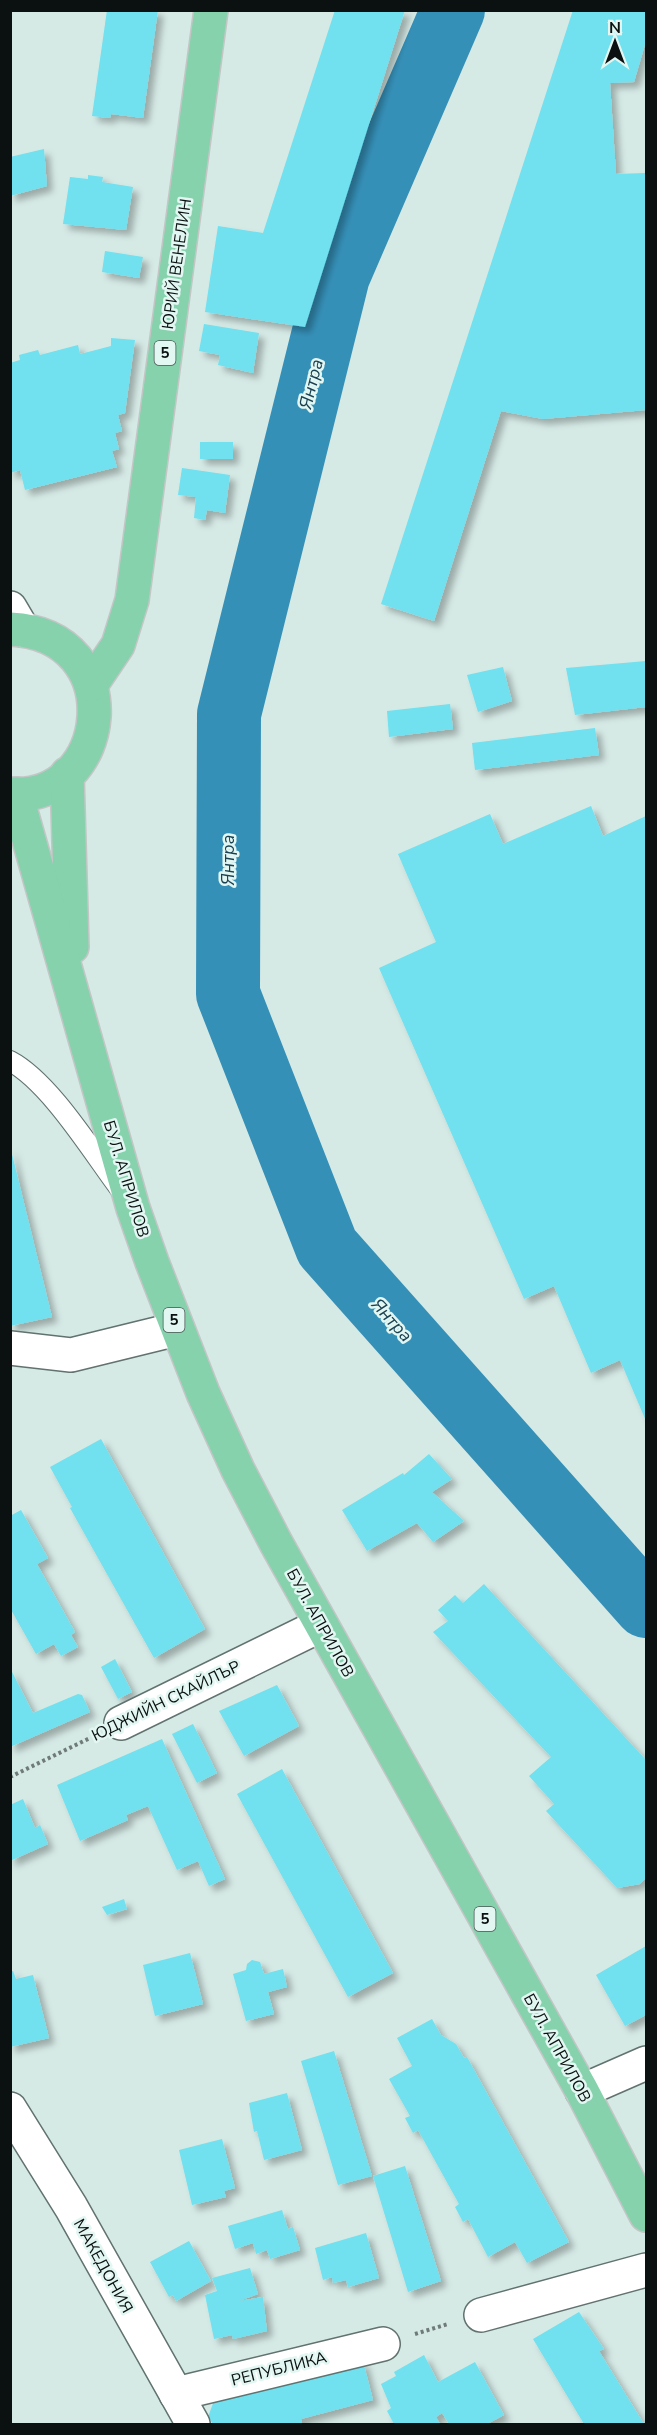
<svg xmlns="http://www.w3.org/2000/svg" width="657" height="2435" font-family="'Nunito Sans',sans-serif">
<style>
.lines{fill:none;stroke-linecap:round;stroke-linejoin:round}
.river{stroke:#3590b8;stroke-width:64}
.building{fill:#71e0ef;filter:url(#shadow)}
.lane-casing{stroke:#61726f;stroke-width:22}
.street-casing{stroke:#61726f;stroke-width:36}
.secondary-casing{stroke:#61726f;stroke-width:36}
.primary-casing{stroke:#c4c6c6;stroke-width:36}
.path{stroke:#6e7b79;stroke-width:4;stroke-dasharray:3 3;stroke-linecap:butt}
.lane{stroke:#fff;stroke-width:20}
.street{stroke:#fff;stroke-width:33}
.secondary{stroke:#fff;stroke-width:33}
.primary{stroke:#85d2ad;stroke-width:33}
.labels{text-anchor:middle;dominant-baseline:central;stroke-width:5;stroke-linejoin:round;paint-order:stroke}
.shield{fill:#e2f6f2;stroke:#4b5654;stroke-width:1.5}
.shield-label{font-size:15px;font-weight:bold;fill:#0a1110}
.street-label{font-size:16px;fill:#0a1110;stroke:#e2f6f2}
.water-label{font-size:18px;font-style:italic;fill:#1a4152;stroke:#e2f6f2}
</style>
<defs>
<filter id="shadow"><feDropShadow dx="5.5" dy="5.5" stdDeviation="3" flood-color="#0004"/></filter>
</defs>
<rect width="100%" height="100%" fill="#d5e9e5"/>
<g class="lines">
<!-- river -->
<polyline class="river" points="453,10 338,276 229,714 228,994 327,1247 646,1606"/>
</g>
<!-- building -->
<g class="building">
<polygon points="107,10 158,10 143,118 111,114 110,118 92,116"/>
<polygon points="335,10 405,10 305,327 205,312 218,226 263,233"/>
<polygon points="573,10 646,10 646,41 634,82 610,83 616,174 646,173 646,410 543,419 501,411 434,621 381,604"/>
<polygon points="44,149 47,186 10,196 10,157"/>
<polygon points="88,175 103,177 102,182 133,187 126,230 63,224 70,177 88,179"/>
<polygon points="105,251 143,257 139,278 102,272"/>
<polygon points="204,324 259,333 253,373 218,365 220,355 199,351"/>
<polygon points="111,338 135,340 125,413 118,415 122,431 115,433 119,449 112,451 117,467 25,490 20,470 10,473 10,363 20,360 19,355 38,350 40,355 78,345 80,354 92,351 111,346"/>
<rect x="200" y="442" width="33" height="17"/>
<polygon points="182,468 230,475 225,513 207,510 205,520 194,518 196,497 178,495"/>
<polygon points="646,661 646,707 575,715 566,668"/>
<polygon points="503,667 512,701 478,712 467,675"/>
<polygon points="450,704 453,729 389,737 387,711"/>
<polygon points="595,728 599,755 475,770 472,743"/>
<polygon points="591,806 603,836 646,816 646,1421 620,1360 591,1373 554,1286 524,1299 379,968 436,942 398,854 490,814 503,844"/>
<polygon points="10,1146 52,1317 10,1326"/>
<polygon points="101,1439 205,1629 154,1658 70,1508 72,1507 50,1467"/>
<polygon points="429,1454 452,1479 432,1492 464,1521 433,1542 417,1523 367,1551 342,1510 403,1473 404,1475"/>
<polygon points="21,1510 48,1558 37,1564 75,1632 71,1635 78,1647 61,1656 54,1644 36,1654 10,1608 10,1516"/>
<polygon points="484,1584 646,1760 646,1878 640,1884 617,1888 546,1811 554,1804 529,1776 551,1757 433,1632 448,1621 438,1610 455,1595 463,1603"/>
<polygon points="115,1659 132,1692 118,1699 101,1667"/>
<polygon points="10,1668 33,1713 78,1694 82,1695 90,1712 10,1747"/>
<polygon points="277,1685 299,1726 244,1756 219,1711"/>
<polygon points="193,1724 217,1773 197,1783 172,1734"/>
<polygon points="162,1739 225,1879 209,1886 198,1861 177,1870 148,1806 126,1815 128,1820 80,1841 57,1785"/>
<polygon points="282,1769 393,1973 348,1997 237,1794"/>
<polygon points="23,1799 35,1828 40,1825 48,1844 10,1861 10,1805"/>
<polygon points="124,1899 127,1909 107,1915 102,1907"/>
<polygon points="646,1946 646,2015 625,2026 596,1975"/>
<polygon points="190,1953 203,2004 155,2016 143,1965"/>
<polygon points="252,1960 260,1962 264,1974 283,1969 287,1987 268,1992 274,2014 246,2021 233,1974 246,1970 247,1964"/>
<polygon points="13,1971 16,1979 33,1975 49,2038 10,2047 10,1972"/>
<polygon points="432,2019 441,2035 456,2044 464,2058 467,2057 569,2242 527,2263 515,2242 488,2257 468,2219 463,2222 455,2207 459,2204 418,2130 413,2133 405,2118 410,2116 389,2079 412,2066 397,2038"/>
<polygon points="334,2051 372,2176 338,2185 301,2061"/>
<polygon points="287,2093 302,2150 264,2160 257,2131 254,2132 249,2103"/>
<polygon points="222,2139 235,2188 224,2191 226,2197 192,2205 179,2150"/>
<polygon points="405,2166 441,2281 408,2292 373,2176"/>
<polygon points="282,2210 288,2229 293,2227 300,2250 270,2259 267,2250 256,2254 253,2243 235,2249 228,2226"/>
<polygon points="366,2233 379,2278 348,2287 346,2280 333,2283 332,2277 323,2280 315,2248"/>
<polygon points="189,2241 211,2281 176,2301 173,2295 169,2297 150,2262"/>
<polygon points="250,2268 258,2294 239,2301 263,2297 267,2331 233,2339 232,2335 214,2339 205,2295 217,2291 212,2278"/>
<polygon points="579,2312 604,2349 599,2351 644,2424 584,2424 533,2339"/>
<polygon points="424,2355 438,2382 475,2362 504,2415 487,2424 449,2424 442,2413 436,2417 440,2424 394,2424 387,2411 391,2408 381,2384 396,2376 394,2372"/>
<polygon points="363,2361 373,2400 301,2419 302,2424 213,2424 208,2417 215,2398"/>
</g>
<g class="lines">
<!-- lane casing -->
<g class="lane-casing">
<path id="lane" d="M10,1061C50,1082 93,1153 121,1190"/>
</g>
<!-- street casing -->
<g class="street-casing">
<g id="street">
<polyline points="10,1348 71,1355 177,1329"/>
<polyline points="121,1723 321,1625"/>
<polyline points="582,2091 646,2063"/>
<polyline points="10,2109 71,2207 193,2424"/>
<polyline points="481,2315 646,2270"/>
<polyline points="176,2394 383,2344"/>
</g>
</g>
<!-- secondary casing -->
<g class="secondary-casing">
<polyline id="secondary" points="10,608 23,630"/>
</g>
<!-- primary casing -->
<g class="primary-casing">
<g id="primary">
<path d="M10,629C133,635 111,803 10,794"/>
<polyline points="91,685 118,645 132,600 211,10"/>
<polyline points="67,774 72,947"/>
<polyline points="16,794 133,1208 152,1262 203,1393 238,1470 276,1543 582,2091 646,2215"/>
</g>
</g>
<!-- path -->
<g class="path">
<polyline points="10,1777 90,1738"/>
<polyline points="415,2334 448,2324"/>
</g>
<!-- lane -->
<use href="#lane" class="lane"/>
<!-- street -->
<use href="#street" class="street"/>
<!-- secondary -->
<use href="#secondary" class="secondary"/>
<!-- primary -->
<use href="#primary" class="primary"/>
</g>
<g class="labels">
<!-- shield labels -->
<g class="shield">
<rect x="154.5" y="341" width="21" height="24" rx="4.5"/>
<rect x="163.5" y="1308" width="21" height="24" rx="4.5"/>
<rect x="474.5" y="1907" width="21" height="24" rx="4.5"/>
</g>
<g class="shield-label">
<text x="165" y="353">5</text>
<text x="174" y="1320">5</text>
<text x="485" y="1919">5</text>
</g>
<!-- street labels -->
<g class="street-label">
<text transform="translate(177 264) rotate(-82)">ЮРИЙ ВЕНЕЛИН</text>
<text transform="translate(126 1179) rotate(73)">БУЛ. АПРИЛОВ</text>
<text transform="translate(320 1623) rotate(61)">БУЛ. АПРИЛОВ</text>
<text transform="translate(166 1701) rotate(-26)">ЮДЖИЙН СКАЙЛЪР</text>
<text transform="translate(557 2048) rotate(61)">БУЛ. АПРИЛОВ</text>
<text transform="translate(103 2266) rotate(61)">МАКЕДОНИЯ</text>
<text transform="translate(279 2369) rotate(-14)">РЕПУБЛИКА</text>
</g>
<!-- water labels -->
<g class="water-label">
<text transform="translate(311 384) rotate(-76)">Янтра</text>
<text transform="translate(228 860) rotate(-90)">Янтра</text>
<text transform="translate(392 1320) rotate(48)">Янтра</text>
</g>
</g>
<!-- border -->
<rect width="657" height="2435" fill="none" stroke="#0a1110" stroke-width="24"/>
<!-- north arrow -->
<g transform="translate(615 42)" stroke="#e2f6f2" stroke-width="4.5" paint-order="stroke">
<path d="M0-4.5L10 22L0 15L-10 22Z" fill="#0a1110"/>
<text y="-9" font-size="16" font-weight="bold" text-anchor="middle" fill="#0a1110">N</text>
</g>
</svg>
